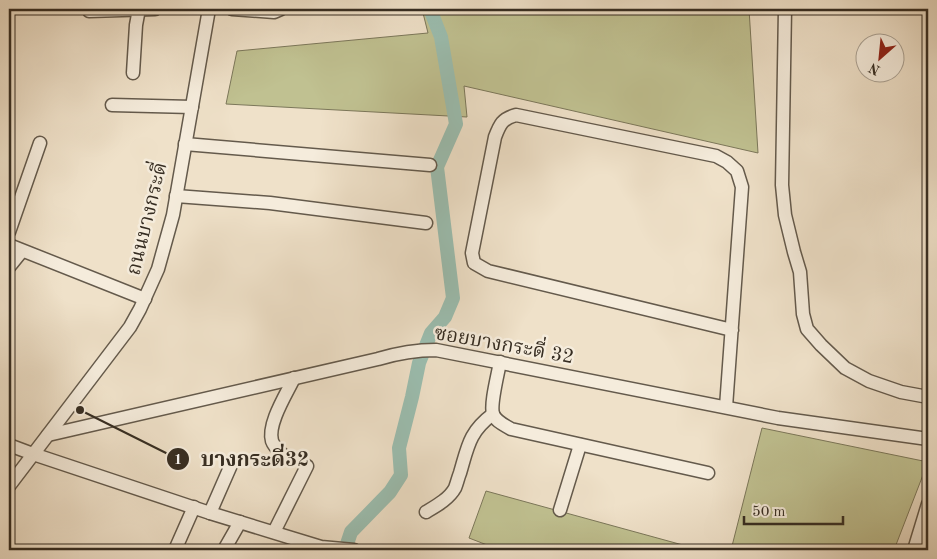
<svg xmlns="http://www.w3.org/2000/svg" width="937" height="559" font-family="'Old Standard TT','Noto Serif Thai',serif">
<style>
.green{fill:#c0c191;stroke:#7b775a}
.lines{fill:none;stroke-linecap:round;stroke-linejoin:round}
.canal{stroke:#9bbeb0;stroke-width:14}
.minor-casing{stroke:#645a4c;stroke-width:15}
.minor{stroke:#f5ecdc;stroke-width:12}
.labels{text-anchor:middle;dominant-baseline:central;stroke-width:5;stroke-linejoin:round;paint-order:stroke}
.street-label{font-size:20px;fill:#362d22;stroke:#f5ecdc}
.leader{fill:none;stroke:#362d22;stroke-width:2}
.callout-dot{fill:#362d22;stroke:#f5ecdc;stroke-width:2}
.mark-label{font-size:15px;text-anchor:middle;font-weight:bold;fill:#fff}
.callout-label{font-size:21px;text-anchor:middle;font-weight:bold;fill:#362d22;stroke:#f5ecdc;stroke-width:5;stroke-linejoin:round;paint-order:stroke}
</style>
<rect width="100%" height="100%" fill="#efe1c9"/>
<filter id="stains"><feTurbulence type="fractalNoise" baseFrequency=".004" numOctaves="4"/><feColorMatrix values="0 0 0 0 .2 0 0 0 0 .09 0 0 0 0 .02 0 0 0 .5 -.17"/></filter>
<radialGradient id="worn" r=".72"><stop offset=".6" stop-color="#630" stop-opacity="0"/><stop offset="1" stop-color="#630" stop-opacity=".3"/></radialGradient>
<!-- green -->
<g class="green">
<polygon points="422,9 749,9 758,153 464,86 467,117 226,104 237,51 428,33"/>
<polygon points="762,428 928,462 894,550 731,550"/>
<polygon points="486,491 701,550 500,550 469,538"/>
</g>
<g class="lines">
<!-- canal -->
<polyline class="canal" points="345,550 351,532 390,492 401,475 399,448 412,397 419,363 431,333 445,317 453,298 437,167 456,124 441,37 430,9"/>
<!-- minor casing -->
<g class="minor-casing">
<g id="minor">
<polyline points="232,9 274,12 281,9"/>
<polyline points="785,9 782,185 785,215 794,252 800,272 803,314 807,329 821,345 845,368 869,381 901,392 928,397"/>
<polyline points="89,11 155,9"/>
<polyline points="133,73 136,25 139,9"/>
<polyline points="112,105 192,107"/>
<polyline points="185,144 430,165"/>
<polyline points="176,196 270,203 426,223"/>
<polyline points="9,232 40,143"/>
<polyline points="9,245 145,299"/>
<polyline points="9,267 22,251"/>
<path d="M500,362C498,374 490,404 493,414C496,422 505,425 511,429L708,473"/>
<path d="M726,407L742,187L737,171L727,162L716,156L516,115C502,119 500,124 495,137L472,253L474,263L488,271L732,330"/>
<path d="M48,435L378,359C398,353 414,350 436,350L778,418L928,439"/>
<polyline points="9,445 33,454 210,513 321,547 354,550"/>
<path d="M284,456C280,452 274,447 272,441C267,424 287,393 294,378"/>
<polyline points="9,486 130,327 140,309 158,269 173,215 209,9"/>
<polyline points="560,510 580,445"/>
<path d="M426,512C436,506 449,499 455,488C457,483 458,478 460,473C468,446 469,432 493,414"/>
<polyline points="210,513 231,465"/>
<polyline points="274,532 307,466"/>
<polyline points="175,550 194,507"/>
<polyline points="224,550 240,522"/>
<polyline points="914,550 928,504"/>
</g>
</g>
<!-- minor -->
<use href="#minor" class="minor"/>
</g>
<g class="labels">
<!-- street labels -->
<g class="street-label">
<text transform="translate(148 219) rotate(-76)">ถนนบางกระดี่</text>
<text transform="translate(504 346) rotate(10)">ซอยบางกระดี่ 32</text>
</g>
</g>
<!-- callouts -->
<path class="leader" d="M80 410L178 459"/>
<g class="callout-dot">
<circle cx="80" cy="410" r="5"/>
<circle cx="178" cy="459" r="12"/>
</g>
<g class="mark-label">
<text x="178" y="464">1</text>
</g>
<g class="callout-label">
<text x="255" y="466">บางกระดี่32</text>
</g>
<!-- margin -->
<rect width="937" height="559" fill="none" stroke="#efe1c9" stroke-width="30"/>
<rect x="10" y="10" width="917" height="539" fill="none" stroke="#362d22" stroke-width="2.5"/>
<rect x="15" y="15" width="907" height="529" fill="none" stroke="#362d22"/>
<!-- north arrow -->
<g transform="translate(880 58) rotate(207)"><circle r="24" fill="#f5ecdc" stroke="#a9a092"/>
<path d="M0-4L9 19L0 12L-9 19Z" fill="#8f2418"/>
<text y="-8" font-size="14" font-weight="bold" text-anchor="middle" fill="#362d22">N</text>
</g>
<!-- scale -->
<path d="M744 516v8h99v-8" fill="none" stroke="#362d22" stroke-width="2.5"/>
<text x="752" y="516" font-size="15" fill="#362d22" stroke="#f5ecdc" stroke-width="4" paint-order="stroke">50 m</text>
<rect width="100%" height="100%" filter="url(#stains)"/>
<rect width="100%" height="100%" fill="url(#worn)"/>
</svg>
